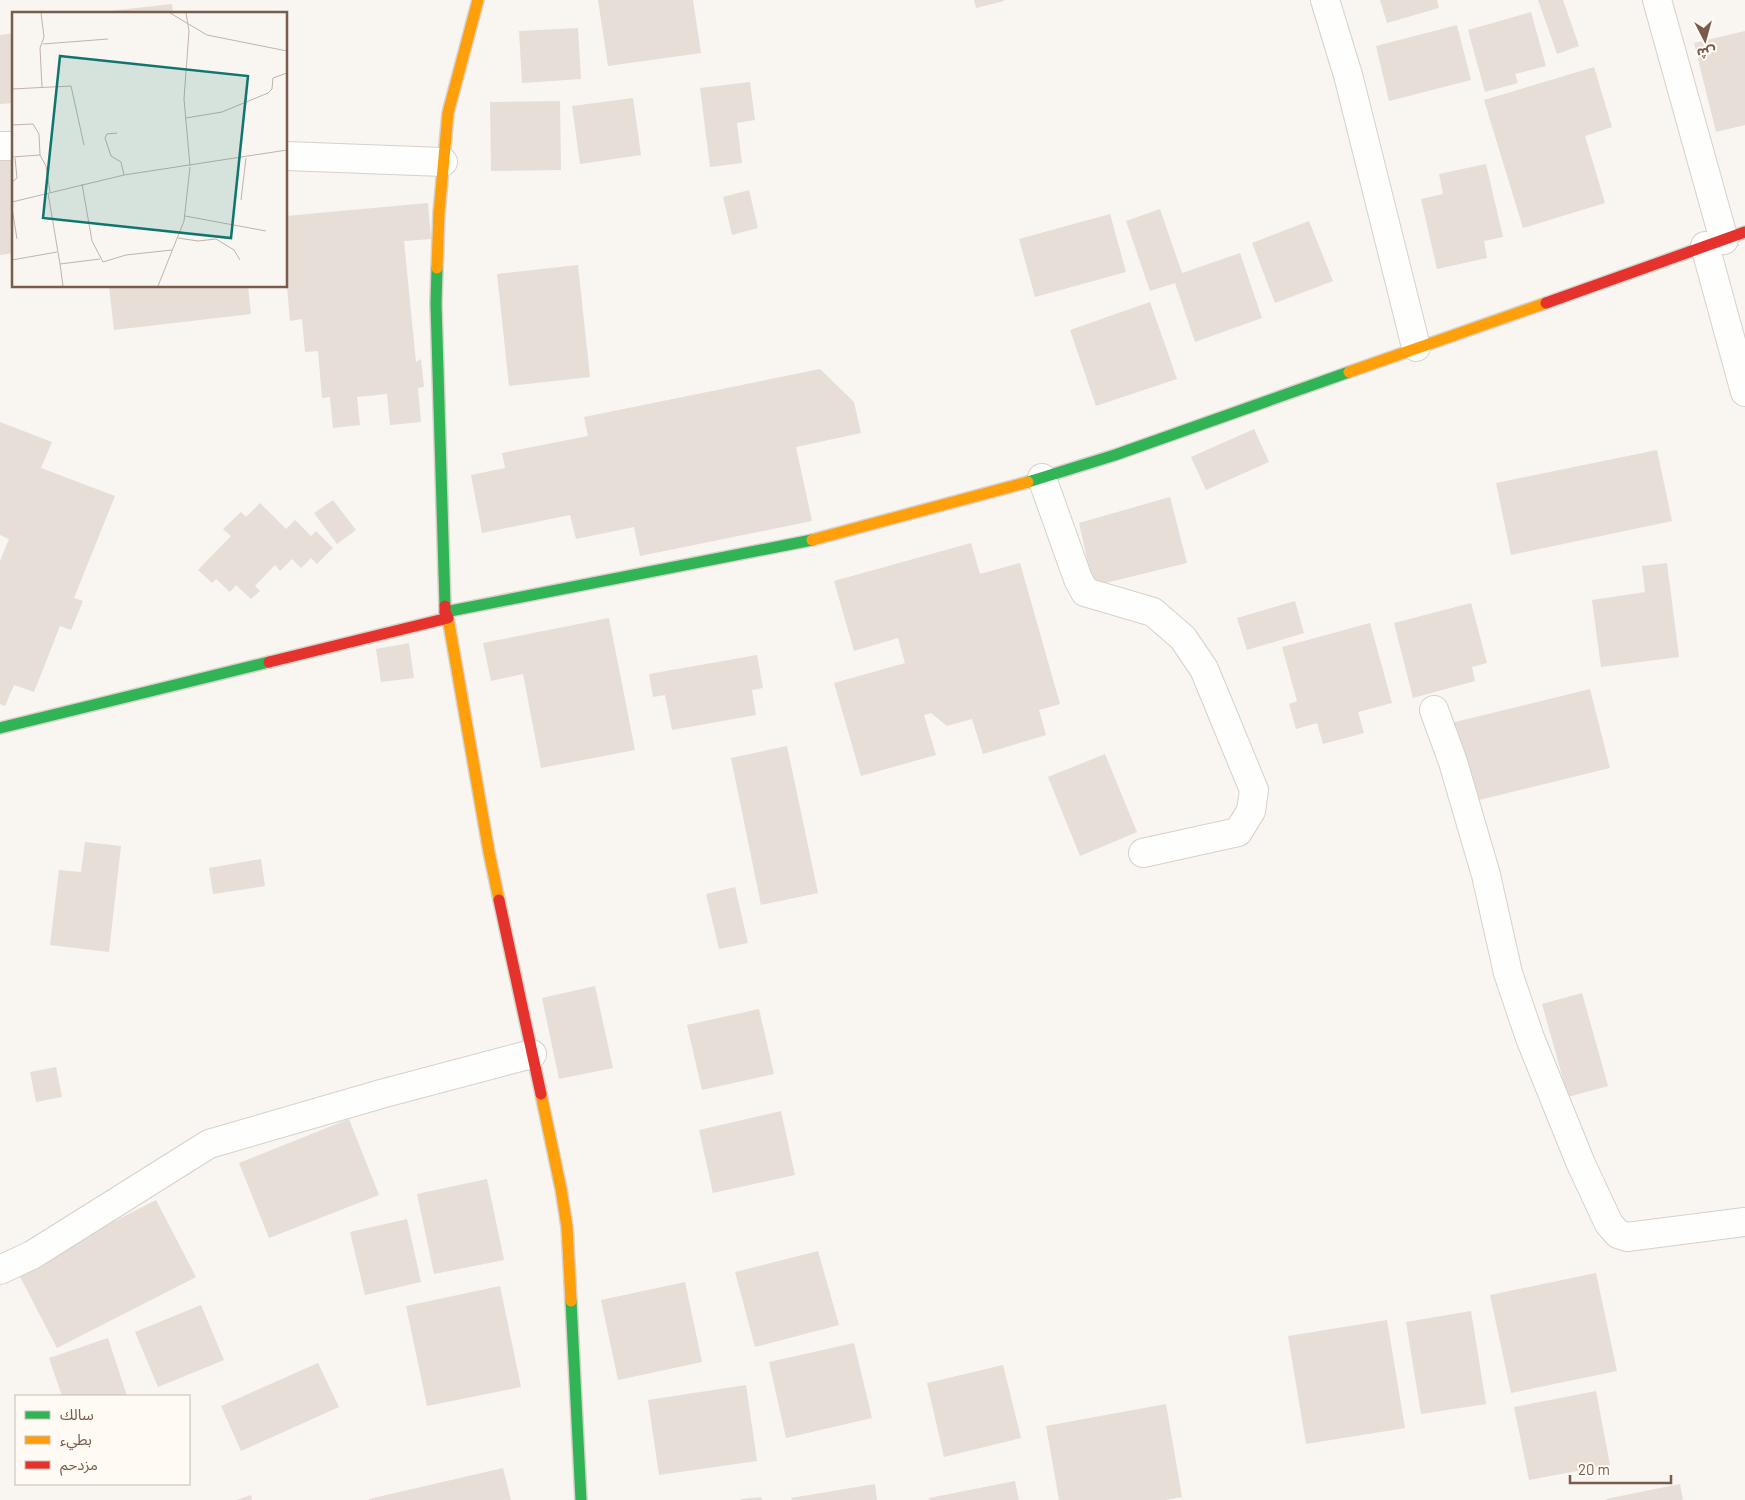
<svg xmlns="http://www.w3.org/2000/svg" width="1745" height="1500" font-family="Barlow,'Noto Sans Arabic',sans-serif">
<style>
.building{fill:#e6ded7}
.lines{fill:none;stroke-linecap:round;stroke-linejoin:round}
.street-casing{stroke:#d7d1cb;stroke-width:30}
.fast-casing{stroke:#d9d2cb;stroke-width:14}
.slow-casing{stroke:#d9d2cb;stroke-width:14}
.jam-casing{stroke:#d9d2cb;stroke-width:14}
.street{stroke:#fefefd;stroke-width:28}
.fast{stroke:#30b455;stroke-width:11}
.slow{stroke:#ff9f0a;stroke-width:11}
.jam{stroke:#e5322d;stroke-width:11}
.inset-road{fill:none;stroke:#c2b3aa;stroke-width:1}
.view{fill:#0f766e;fill-opacity:0.15;stroke:#0f766e;stroke-width:2.5}
.inset-edge{fill:none;stroke:#7a5c4d;stroke-width:2.5}
</style>
<rect width="100%" height="100%" fill="#f9f5f0"/>
<!-- building -->
<g class="building">
<polygon points="598,0 693,0 701,53 608,66"/>
<polygon points="974,0 1004,0 1004,1 976,8"/>
<polygon points="1380,0 1437,0 1439,8 1387,23"/>
<polygon points="1538,0 1563,0 1579,46 1557,54"/>
<polygon points="172,4 173,14 100,14 100,12"/>
<polygon points="1531,12 1546,66 1515,74 1518,83 1485,92 1468,30"/>
<polygon points="1457,25 1471,80 1389,101 1376,46"/>
<polygon points="578,28 581,79 522,83 519,31"/>
<polygon points="1745,31 1745,125 1716,132 1694,43"/>
<polygon points="14,33 14,103 0,104 0,35"/>
<polygon points="1594,67 1612,127 1585,136 1605,203 1523,228 1484,100"/>
<polygon points="750,82 755,120 737,123 742,163 710,167 700,88"/>
<polygon points="633,98 641,155 580,164 572,106"/>
<polygon points="560,101 561,170 491,171 490,102"/>
<polygon points="14,159 14,253 0,255 0,161"/>
<polygon points="1486,164 1503,237 1484,241 1487,258 1437,269 1421,199 1443,194 1439,174"/>
<polygon points="749,190 758,228 732,235 723,197"/>
<polygon points="428,203 431,239 404,241 416,362 421,359 424,387 418,388 421,422 390,425 387,394 357,397 360,425 333,428 330,397 322,398 318,351 305,352 302,319 290,321 286,275 286,216"/>
<polygon points="1160,209 1182,273 1240,253 1262,318 1195,342 1175,283 1150,291 1126,221"/>
<polygon points="1110,214 1126,272 1035,297 1019,239"/>
<polygon points="1309,221 1333,281 1275,303 1252,243"/>
<polygon points="578,265 590,377 509,386 497,274"/>
<polygon points="109,286 248,286 251,314 114,330"/>
<polygon points="1150,302 1177,379 1096,406 1070,330"/>
<polygon points="820,369 854,402 861,433 796,447 812,521 640,556 634,527 576,539 570,515 482,533 471,475 505,468 502,453 588,436 584,417"/>
<polygon points="0,422 52,442 41,468 115,496 74,598 83,601 71,630 60,626 34,692 14,685 5,706 0,704 0,561 9,539 0,535"/>
<polygon points="1254,429 1269,462 1206,490 1191,457"/>
<polygon points="1657,450 1672,521 1511,555 1496,483"/>
<polygon points="1170,497 1187,563 1093,586 1079,523"/>
<polygon points="333,500 356,530 337,544 314,513"/>
<polygon points="260,503 286,529 295,520 311,536 316,531 333,548 317,564 311,558 301,568 292,559 280,571 275,565 255,586 260,591 251,599 236,585 230,592 216,579 212,583 198,570 231,536 223,529 241,512 246,517"/>
<polygon points="971,543 980,574 1020,563 1060,704 1039,710 1046,735 983,754 972,719 947,726 931,713 924,715 936,755 861,776 834,683 905,663 898,638 854,651 834,581"/>
<polygon points="1667,563 1679,657 1601,667 1592,600 1645,592 1642,566"/>
<polygon points="1295,601 1304,633 1247,650 1237,618"/>
<polygon points="1471,603 1487,663 1472,667 1475,681 1413,698 1394,623"/>
<polygon points="609,618 635,750 541,768 523,674 491,681 483,643"/>
<polygon points="1370,623 1392,703 1358,712 1364,733 1323,744 1317,723 1296,729 1289,704 1297,701 1282,647"/>
<polygon points="409,643 414,678 381,682 376,649"/>
<polygon points="757,655 763,688 752,690 756,715 672,730 665,695 653,697 649,674"/>
<polygon points="1590,689 1610,768 1467,803 1447,724"/>
<polygon points="787,746 818,893 761,905 731,758"/>
<polygon points="1105,754 1137,832 1080,856 1048,777"/>
<polygon points="85,842 121,846 109,952 50,945 59,870 81,872"/>
<polygon points="261,859 265,886 213,894 209,868"/>
<polygon points="735,887 748,943 719,949 706,894"/>
<polygon points="595,986 613,1068 559,1079 542,998"/>
<polygon points="1582,993 1608,1086 1568,1097 1542,1004"/>
<polygon points="759,1009 774,1074 702,1090 687,1025"/>
<polygon points="56,1067 62,1097 36,1102 30,1072"/>
<polygon points="781,1111 795,1175 713,1193 699,1130"/>
<polygon points="349,1119 379,1195 269,1238 239,1163"/>
<polygon points="487,1179 504,1260 434,1274 417,1194"/>
<polygon points="156,1200 196,1277 57,1348 17,1271"/>
<polygon points="407,1219 421,1282 365,1295 350,1232"/>
<polygon points="818,1251 839,1325 755,1347 735,1272"/>
<polygon points="1596,1273 1617,1371 1511,1393 1490,1295"/>
<polygon points="685,1282 702,1362 618,1380 601,1300"/>
<polygon points="500,1286 521,1387 427,1406 406,1306"/>
<polygon points="201,1305 224,1360 158,1387 135,1332"/>
<polygon points="1471,1311 1486,1404 1421,1414 1406,1322"/>
<polygon points="1387,1320 1405,1428 1306,1444 1288,1336"/>
<polygon points="108,1338 127,1396 62,1396 49,1358"/>
<polygon points="854,1343 872,1418 786,1438 769,1362"/>
<polygon points="318,1363 339,1407 241,1451 221,1406"/>
<polygon points="1003,1365 1021,1438 944,1457 927,1383"/>
<polygon points="746,1385 757,1461 659,1475 648,1400"/>
<polygon points="1596,1391 1610,1465 1529,1480 1514,1407"/>
<polygon points="1166,1404 1182,1497 1165,1500 1059,1500 1046,1426"/>
<polygon points="503,1468 511,1500 369,1500 369,1499"/>
<polygon points="1015,1481 1019,1500 930,1500 929,1498"/>
<polygon points="875,1484 877,1500 792,1500 791,1498"/>
<polygon points="1680,1484 1683,1500 1606,1500 1606,1499"/>
<polygon points="251,1495 252,1500 237,1500"/>
<polygon points="761,1497 762,1500 741,1500 741,1499"/>
</g>
<g class="lines">
<!-- street casing -->
<g class="street-casing">
<g id="street">
<polyline points="1325,0 1348,75 1416,347"/>
<polyline points="1657,0 1724,240"/>
<polyline points="0,146 14,146"/>
<polyline points="286,156 443,162"/>
<polyline points="1705,246 1745,392"/>
<polyline points="1042,478 1078,579 1085,592 1153,612 1183,638 1204,669 1254,790 1251,811 1238,832 1143,853"/>
<polyline points="1434,710 1453,762 1486,875 1508,973 1530,1038 1581,1164 1609,1224 1618,1234 1627,1237 1745,1222"/>
<polyline points="0,1270 32,1255 209,1144 381,1094 532,1054"/>
</g>
</g>
<!-- fast casing -->
<g class="fast-casing">
<g id="fast">
<polyline points="437,268 436,304 445,606"/>
<polyline points="1028,482 1115,455 1349,372"/>
<polyline points="445,612 812,540"/>
<polyline points="0,728 269,662"/>
<polyline points="571,1301 581,1500"/>
</g>
</g>
<!-- slow casing -->
<g class="slow-casing">
<g id="slow">
<polyline points="437,268 439,213 448,113 478,0"/>
<polyline points="1349,372 1546,303"/>
<polyline points="812,540 1028,482"/>
<polyline points="448,618 489,852 499,900"/>
<polyline points="541,1094 561,1189 567,1227 571,1301"/>
</g>
</g>
<!-- jam casing -->
<g class="jam-casing">
<g id="jam">
<polyline points="1546,303 1745,232"/>
<polyline points="269,662 448,618 445,612 445,606"/>
<polyline points="499,900 541,1094"/>
</g>
</g>
<!-- street -->
<use href="#street" class="street"/>
<!-- fast -->
<use href="#fast" class="fast"/>
<!-- slow -->
<use href="#slow" class="slow"/>
<!-- jam -->
<use href="#jam" class="jam"/>
</g>
<!-- overview -->
<g transform="translate(12 12)">
<rect width="275" height="275" fill="#f9f5f0"/>
<path class="inset-road" d="M29,1L32,25L28,36L30,75M158,1L195,23L275,39M174,1L177,19L172,87L178,154M31,32L96,27M0,77L59,74L72,133M174,106L210,100L256,81L260,77L261,66L275,61M0,113L21,112L27,122L28,143M105,121L95,122L93,126L99,144L109,150L112,163M0,145L28,143L34,154L38,180M0,170L5,166L3,146M70,172L80,229L91,250L114,243L160,238M36,181L48,252L88,247M229,188L234,146M0,190L112,163L275,138M0,196L5,227M173,204L254,219M166,226L186,229L204,227L222,238L228,248M0,248L45,240M48,252L51,274M146,274L172,209L178,155"/>
<path class="view" d="M48,44L236,64L219,226L31,206Z"/>
<rect width="275" height="275" class="inset-edge"/>
</g>
<!-- legend -->
<rect x="15" y="1395" width="175" height="90" fill="#fffaf3" stroke="#cabbb1"/>
<rect x="25" y="1411" width="25" height="8" fill="#30b455" stroke="#cabbb1"/>
<text x="60" y="1420" font-size="15" fill="#7a5c4d">سالك</text>
<rect x="25" y="1436" width="25" height="8" fill="#ff9f0a" stroke="#cabbb1"/>
<text x="60" y="1445" font-size="15" fill="#7a5c4d">بطيء</text>
<rect x="25" y="1461" width="25" height="8" fill="#e5322d" stroke="#cabbb1"/>
<text x="60" y="1470" font-size="15" fill="#7a5c4d">مزدحم</text>
<!-- north arrow -->
<g transform="translate(1705 40) rotate(174)" stroke="#fffaf3" stroke-width="4" paint-order="stroke">
<path d="M0-4L9 19L0 12L-9 19Z" fill="#7a5c4d"/>
<text y="-8" font-size="14" font-weight="bold" text-anchor="middle" fill="#7a5c4d">ش</text>
</g>
<!-- scale -->
<path d="M1570 1475v8h101v-8" fill="none" stroke="#7a5c4d" stroke-width="2.5"/>
<text x="1578" y="1475" font-size="15" fill="#7a5c4d" stroke="#fffaf3" stroke-width="4" paint-order="stroke">20 m</text>
</svg>
